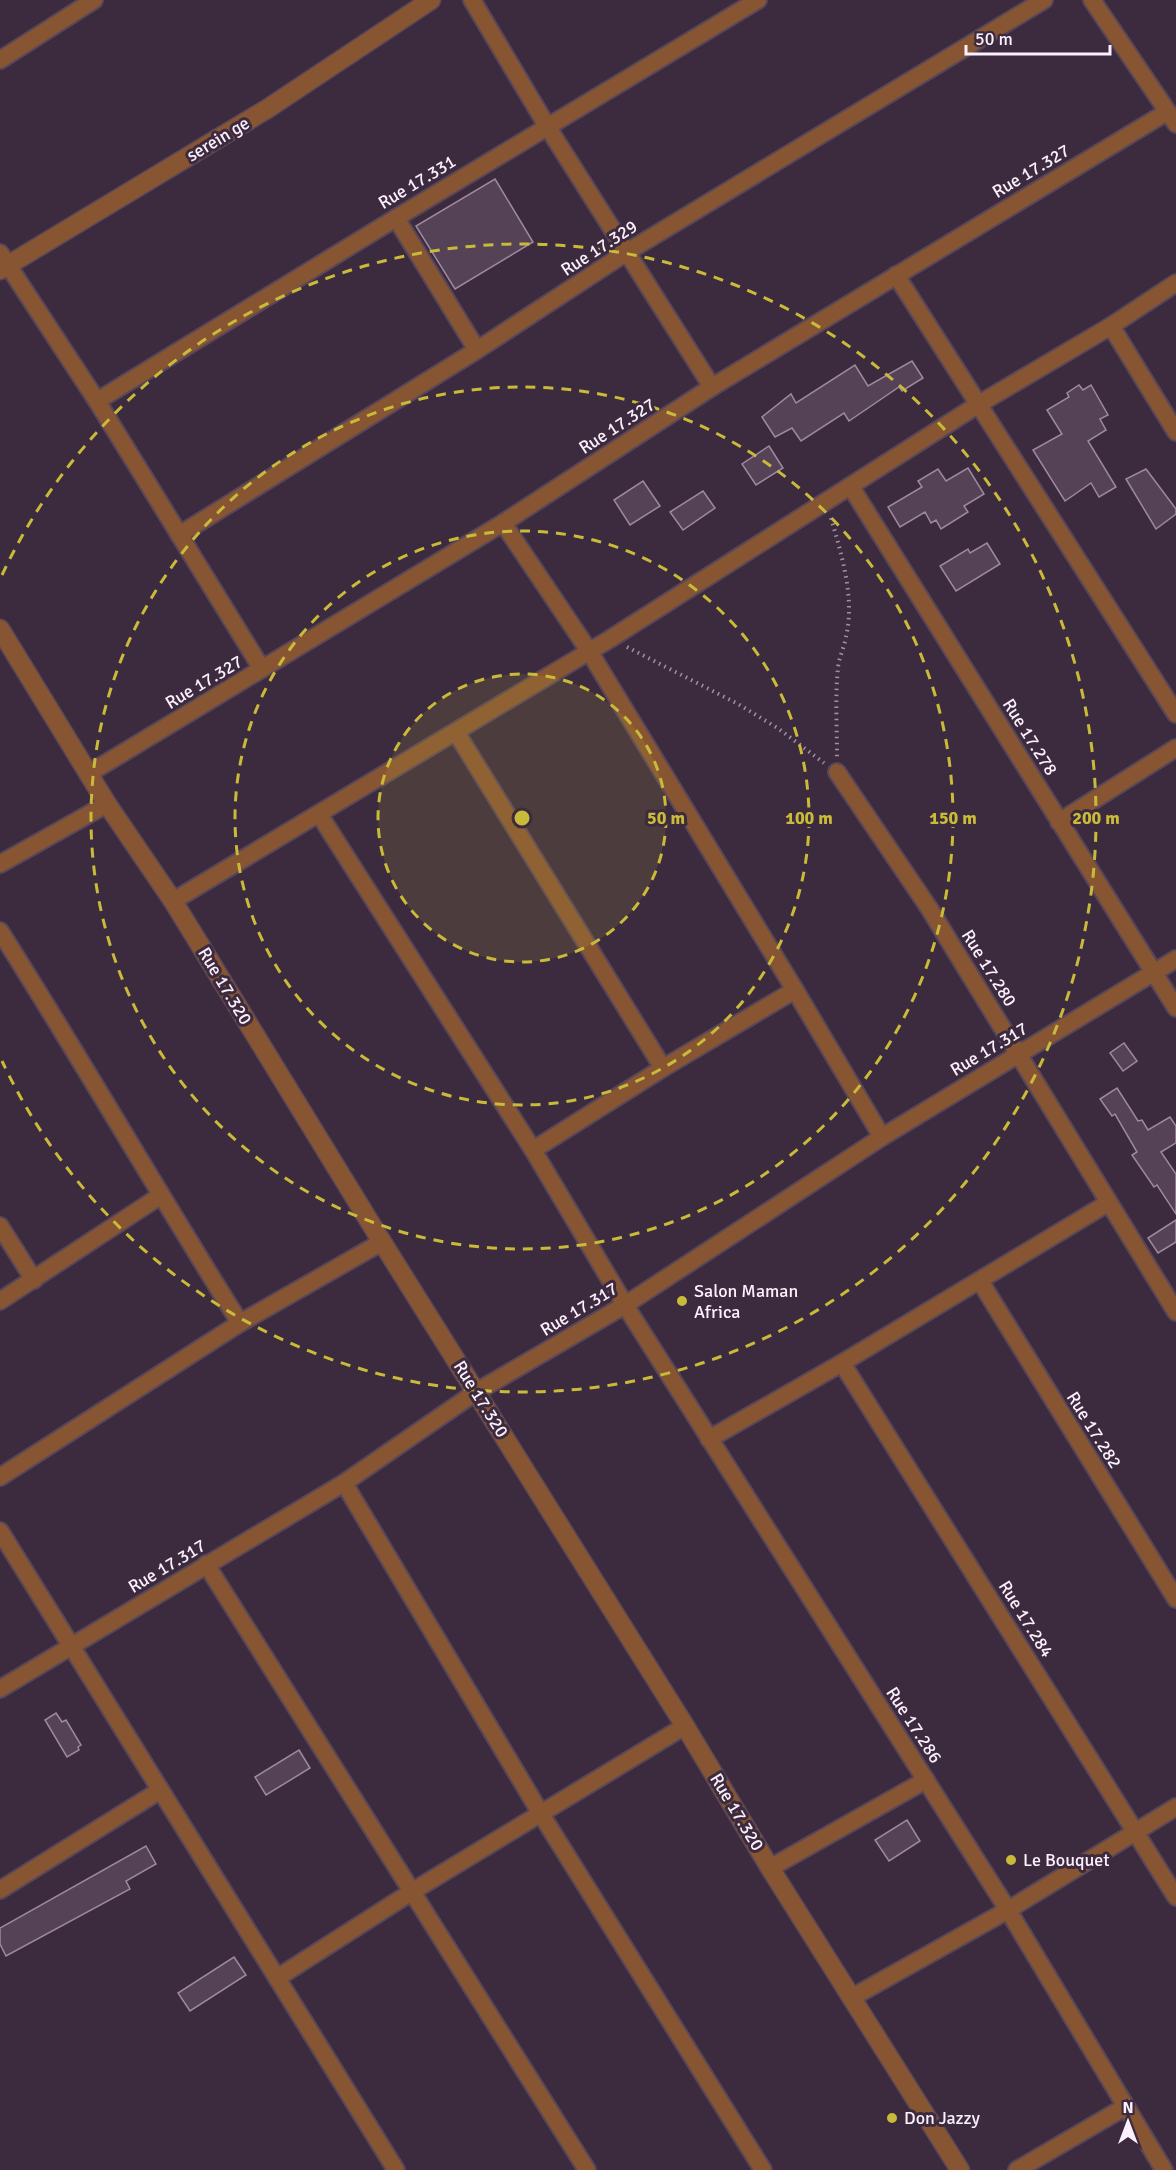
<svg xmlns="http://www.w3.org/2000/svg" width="1176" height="2170" font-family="Signika,sans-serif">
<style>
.building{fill:#554257;stroke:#9e89a0;stroke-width:1.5}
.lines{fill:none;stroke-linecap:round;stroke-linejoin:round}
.minor-casing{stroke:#574759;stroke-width:20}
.tertiary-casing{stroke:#574759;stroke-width:21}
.path{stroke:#a092a2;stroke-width:4;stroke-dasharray:1.5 4.5;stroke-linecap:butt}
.minor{stroke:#853;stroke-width:16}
.tertiary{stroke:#853;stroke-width:18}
.ring{fill:none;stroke:#caba39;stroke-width:3;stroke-dasharray:10 8}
.poi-dot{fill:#caba39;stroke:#3c2b3e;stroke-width:2}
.labels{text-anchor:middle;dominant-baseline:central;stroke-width:6;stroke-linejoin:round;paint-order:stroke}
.street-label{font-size:18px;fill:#fcf0fd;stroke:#3c2b3e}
.poi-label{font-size:18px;fill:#fcf0fd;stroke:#3c2b3e;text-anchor:start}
.centre{fill:#caba39;stroke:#3c2b3e;stroke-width:3}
.ring-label{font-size:18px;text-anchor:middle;font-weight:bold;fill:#caba39;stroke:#3c2b3e;stroke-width:6;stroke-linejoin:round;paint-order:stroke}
</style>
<rect width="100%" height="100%" fill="#3c2b3e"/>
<!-- building -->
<g class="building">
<polygon points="495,179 533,242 455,289 416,226"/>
<polygon points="912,361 923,378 902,391 899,387 849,421 844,413 801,441 792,428 775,437 762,417 791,394 796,403 855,365 868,386"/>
<polygon points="1079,385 1083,390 1091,385 1108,415 1100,419 1106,430 1088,441 1116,487 1099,497 1091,483 1065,501 1033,450 1062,434 1047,410 1069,397 1067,393"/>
<polygon points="769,446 783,468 756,485 742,464"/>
<polygon points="968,468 984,494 964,506 968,512 941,529 936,520 931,523 925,512 900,527 888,507 922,487 918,481 938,469 946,481"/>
<polygon points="1146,469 1176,509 1176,514 1156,529 1126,479"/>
<polygon points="643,481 660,506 630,525 614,500"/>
<polygon points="703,491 715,508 683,530 670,512"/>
<polygon points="987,543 1000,564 956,591 940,566 968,549 970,553"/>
<polygon points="1124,1043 1137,1061 1123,1071 1110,1053"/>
<polygon points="1117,1088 1138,1121 1142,1120 1148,1130 1170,1117 1176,1126 1176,1143 1161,1152 1176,1174 1176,1214 1157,1185 1154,1187 1132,1155 1137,1152 1115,1114 1112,1116 1100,1099"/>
<polygon points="1176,1220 1176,1242 1158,1253 1148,1238"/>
<polygon points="56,1713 62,1722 66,1720 81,1745 78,1747 79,1750 67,1757 45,1720"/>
<polygon points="299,1750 310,1768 266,1795 255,1777"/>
<polygon points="907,1820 920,1841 889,1861 875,1840"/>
<polygon points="146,1846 156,1864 126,1881 130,1889 6,1956 0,1944 0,1928"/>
<polygon points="234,1957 246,1975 190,2011 178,1993"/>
</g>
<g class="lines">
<!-- minor casing -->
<g class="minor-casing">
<g id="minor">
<polyline points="472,0 547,126 712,387"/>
<polyline points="1092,0 1176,124"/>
<polyline points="0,60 94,0"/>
<polyline points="396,218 477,350"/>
<polyline points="0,253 97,401 262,669"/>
<polyline points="896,275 1176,714"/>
<polyline points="1111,326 1176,432"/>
<polyline points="97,401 396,218 758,0"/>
<polyline points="851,487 1176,1008"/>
<polyline points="503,523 589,651 795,990 882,1137"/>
<polyline points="179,535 477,350 627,252 1044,0"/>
<polyline points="456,732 663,1068"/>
<polyline points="837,772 929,908 1176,1312"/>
<polyline points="88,774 503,523 712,387 1167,112"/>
<polyline points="319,814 533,1150 625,1305 1008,1910 1164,2170"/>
<polyline points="1059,822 1176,748"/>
<polyline points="0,864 107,804"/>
<polyline points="173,901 610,639 979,404 1111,326 1176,283"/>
<path d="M0,931C82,1060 158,1193 240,1323"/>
<polyline points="533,1150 663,1068 795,990"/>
<polyline points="0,1226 34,1280"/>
<polyline points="980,1281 1176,1599"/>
<polyline points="0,1301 160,1196"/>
<polyline points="842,1363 1176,1897"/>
<polyline points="709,1439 842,1363 1108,1203"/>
<polyline points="0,1477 240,1323 382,1242"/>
<polyline points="344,1483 541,1814 763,2170"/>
<polyline points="0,1531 396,2170"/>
<polyline points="206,1564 587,2170"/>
<polyline points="0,1689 344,1483 476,1392 625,1305 882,1137 1176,959"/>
<polyline points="770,1868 926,1780"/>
<polyline points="0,1890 159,1791"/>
<polyline points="277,1978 413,1891 685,1726"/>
<polyline points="851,1998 1008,1910 1176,1807"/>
<polyline points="1017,2170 1125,2107"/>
</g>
</g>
<!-- tertiary casing -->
<g class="tertiary-casing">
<g id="tertiary">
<polyline points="0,270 267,109 431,0"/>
<polyline points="0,629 107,804 173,901 382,1242 685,1726 770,1868 960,2170"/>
</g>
</g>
<!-- path -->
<g class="path">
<path d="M831,518C842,556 855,598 846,637C844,648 839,657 838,668C835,697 837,728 837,757"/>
<polyline points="627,647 738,704 779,729 824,763"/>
</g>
<!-- minor -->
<use href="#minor" class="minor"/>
<!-- tertiary -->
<use href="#tertiary" class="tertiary"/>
</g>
<!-- distance rings -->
<circle cx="522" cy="818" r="144" fill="#caba39" fill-opacity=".12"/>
<g class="ring">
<circle cx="522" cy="818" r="144"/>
<circle cx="522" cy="818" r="287"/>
<circle cx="522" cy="818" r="431"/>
<path d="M2 575A574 574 0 1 1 2 1061"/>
</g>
<!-- markers -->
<g class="poi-dot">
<circle cx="682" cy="1301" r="6"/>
<circle cx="1011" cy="1860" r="6"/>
<circle cx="892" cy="2118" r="6"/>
</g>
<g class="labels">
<!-- street labels -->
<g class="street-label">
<text transform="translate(218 139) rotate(-31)">serein ge</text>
<text transform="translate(1031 171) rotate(-31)">Rue 17.327</text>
<text transform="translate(417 182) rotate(-31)">Rue 17.331</text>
<text transform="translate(599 248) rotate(-33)">Rue 17.329</text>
<text transform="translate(617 426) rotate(-33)">Rue 17.327</text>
<text transform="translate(204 682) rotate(-31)">Rue 17.327</text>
<text transform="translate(1030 737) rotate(58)">Rue 17.278</text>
<text transform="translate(989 968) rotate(58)">Rue 17.280</text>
<text transform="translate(225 986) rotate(59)">Rue 17.320</text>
<text transform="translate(989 1049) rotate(-31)">Rue 17.317</text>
<text transform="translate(579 1309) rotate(-31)">Rue 17.317</text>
<text transform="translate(481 1399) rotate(58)">Rue 17.320</text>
<text transform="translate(1094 1430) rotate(58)">Rue 17.282</text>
<text transform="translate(167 1566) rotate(-31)">Rue 17.317</text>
<text transform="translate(1026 1619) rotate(58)">Rue 17.284</text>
<text transform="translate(914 1725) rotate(57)">Rue 17.286</text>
<text transform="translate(737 1812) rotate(59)">Rue 17.320</text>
</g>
<!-- poi labels -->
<g class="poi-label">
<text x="694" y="1291">Salon Maman<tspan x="694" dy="21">Africa</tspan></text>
<text x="1023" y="1860">Le Bouquet</text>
<text x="904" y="2118">Don Jazzy</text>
</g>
</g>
<circle cx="522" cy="818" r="9" class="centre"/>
<g class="ring-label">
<text x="666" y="824">50 m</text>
<text x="809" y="824">100 m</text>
<text x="953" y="824">150 m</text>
<text x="1096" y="824">200 m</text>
</g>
<!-- north arrow -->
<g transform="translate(1128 2122)" stroke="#3c2b3e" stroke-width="4.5" paint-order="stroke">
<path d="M0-4.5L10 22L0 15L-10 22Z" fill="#fcf0fd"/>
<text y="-9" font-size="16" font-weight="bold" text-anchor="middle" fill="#fcf0fd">N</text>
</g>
<!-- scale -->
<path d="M966 45v9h144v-9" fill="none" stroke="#fcf0fd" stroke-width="3"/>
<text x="975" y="45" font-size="18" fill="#fcf0fd" stroke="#3c2b3e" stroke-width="4.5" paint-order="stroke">50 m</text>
</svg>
